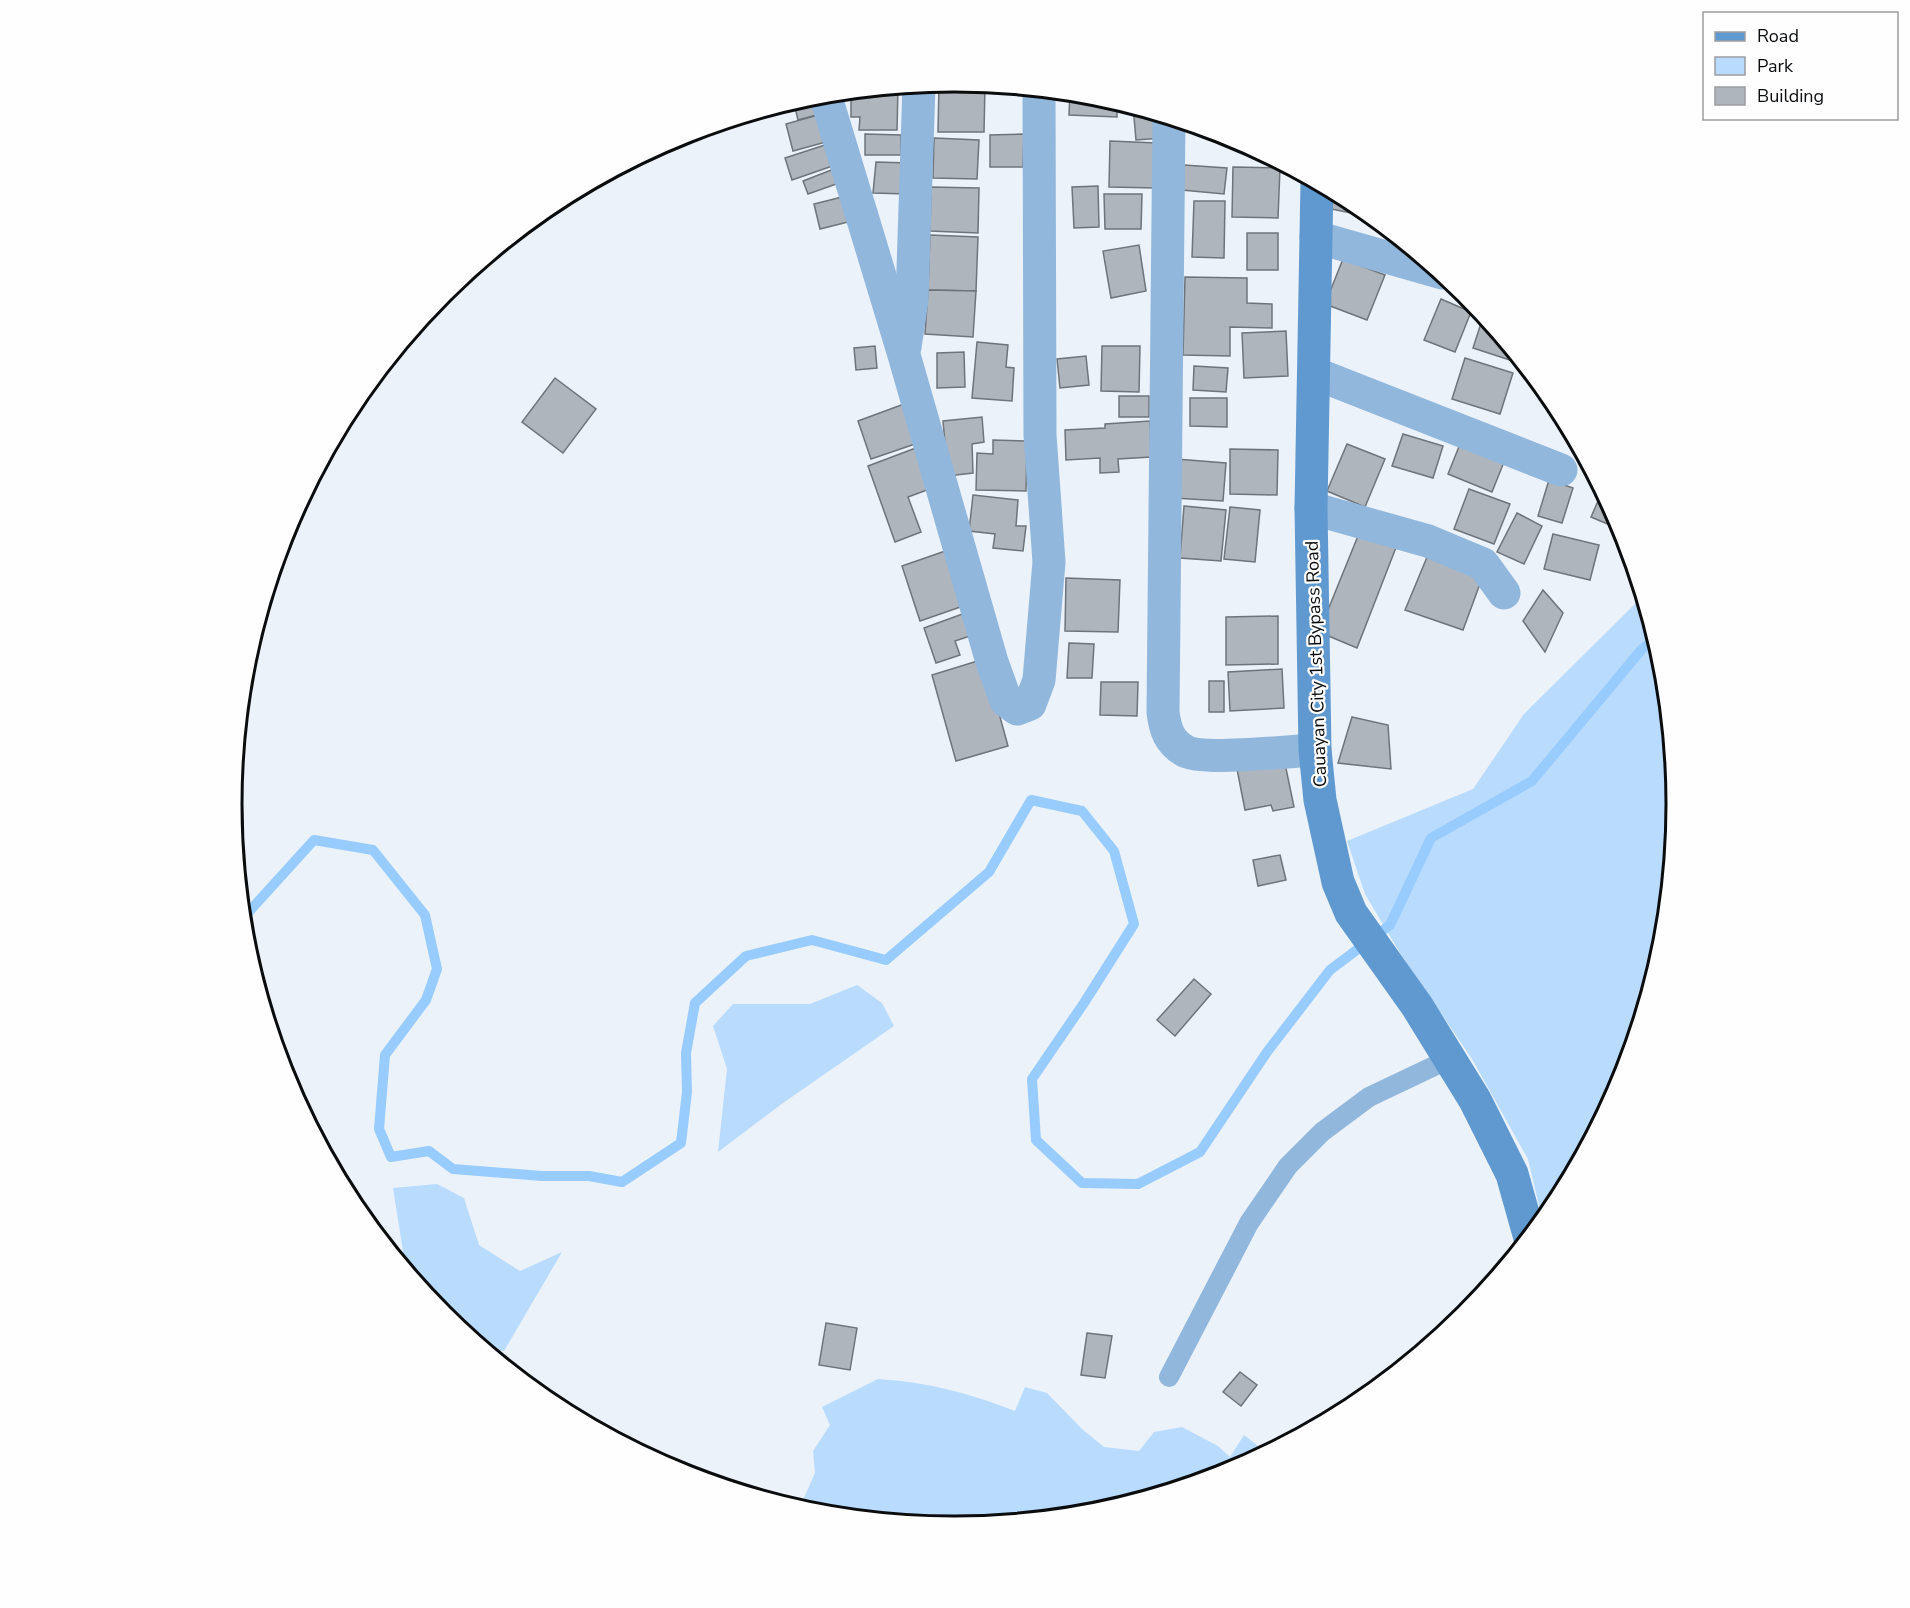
<svg xmlns="http://www.w3.org/2000/svg" width="1910" height="1608" font-family="'Nunito Sans',sans-serif">
<style>
.green{fill:#b9dbfe}
.lines{fill:none;stroke-linecap:round;stroke-linejoin:round}
.stream{stroke:#98cbfe;stroke-width:10}
.building{fill:#afb5bc;stroke:#6e747a;stroke-width:1.5}
.lane{stroke:#91b7dc;stroke-width:20}
.street{stroke:#91b7dc;stroke-width:33}
.secondary{stroke:#6099d0;stroke-width:33}
.labels{text-anchor:middle;dominant-baseline:central;stroke-width:4.5;stroke-linejoin:round;paint-order:stroke}
.street-label{font-size:18px;fill:#0a0c0e;stroke:#fefefe}
.rim{fill:none;stroke:#0a0c0e;stroke-width:3}
</style>
<rect width="100%" height="100%" fill="#ebf2f9"/>
<!-- green -->
<g class="green">
<polygon points="1644,595 1664,663 1678,804 1664,945 1623,1081 1556,1206 1543,1222 1528,1159 1472,1059 1400,953 1365,894 1347,841 1473,789 1524,714"/>
<polygon points="857,985 882,1003 894,1026 783,1103 718,1152 727,1069 713,1026 733,1004 810,1004"/>
<polygon points="437,1184 464,1198 479,1245 520,1271 562,1252 504,1351 486,1350 444,1315 406,1270 393,1188"/>
<path d="M878,1379C928,1382 968,1393 1015,1411L1025,1387L1047,1393L1082,1429L1104,1447L1139,1451L1154,1432L1182,1427L1218,1446L1230,1457L1244,1435L1267,1453L1231,1472L1096,1513L955,1527L814,1513L799,1509L815,1473L813,1451L830,1425L822,1407Z"/>
</g>
<g class="lines">
<!-- stream -->
<polyline class="stream" points="244,925 246,915 314,840 373,850 425,915 437,969 426,1000 385,1055 379,1129 391,1157 429,1151 453,1169 542,1176 589,1176 622,1182 681,1143 687,1092 686,1053 695,1003 746,956 812,940 886,960 989,872 1031,800 1082,811 1114,851 1134,924 1084,1003 1032,1079 1036,1140 1082,1183 1138,1184 1200,1152 1267,1052 1330,970 1390,925 1431,838 1532,781 1642,649 1657,638"/>
</g>
<!-- building -->
<g class="building">
<polygon points="939,85 985,86 984,132 938,132"/>
<polygon points="898,87 897,130 859,130 860,117 851,117 851,91"/>
<polygon points="1070,92 1096,95 1117,101 1117,117 1069,115"/>
<polygon points="814,95 824,113 798,120 795,107 770,114 768,109"/>
<polygon points="1133,106 1162,115 1163,138 1136,140"/>
<polygon points="818,115 826,142 793,151 786,124"/>
<polygon points="865,134 901,135 901,155 865,155"/>
<polygon points="1024,134 1023,167 990,167 990,135"/>
<polygon points="934,138 979,140 977,179 933,178"/>
<polygon points="1110,141 1157,143 1156,188 1109,187"/>
<polygon points="834,142 841,163 792,180 785,158"/>
<polygon points="876,162 909,163 907,194 873,193"/>
<polygon points="1184,165 1227,168 1224,194 1182,190"/>
<polygon points="1233,167 1280,168 1278,218 1232,217"/>
<polygon points="834,169 839,183 808,194 803,181"/>
<polygon points="1098,186 1099,227 1074,228 1072,187"/>
<polygon points="931,187 979,188 978,233 930,231"/>
<polygon points="1330,189 1357,203 1376,218 1326,208"/>
<polygon points="1104,194 1142,194 1141,229 1105,229"/>
<polygon points="850,195 856,220 820,229 814,204"/>
<polygon points="1194,201 1225,201 1224,258 1192,257"/>
<rect x="1247" y="233" width="31" height="37"/>
<polygon points="930,235 978,237 976,291 928,290"/>
<polygon points="1139,245 1146,291 1111,298 1103,251"/>
<polygon points="1343,259 1385,275 1367,320 1325,304"/>
<polygon points="1185,277 1247,278 1247,303 1272,304 1272,328 1230,327 1230,356 1183,355"/>
<polygon points="928,290 976,291 973,337 925,334"/>
<polygon points="1441,299 1471,312 1455,352 1424,340"/>
<polygon points="1484,314 1518,356 1516,362 1473,348"/>
<polygon points="1286,331 1288,376 1244,378 1242,333"/>
<polygon points="977,342 1008,345 1006,367 1014,368 1012,401 972,398"/>
<polygon points="875,346 877,368 856,370 854,348"/>
<polygon points="1102,346 1140,346 1139,392 1101,391"/>
<polygon points="964,352 965,387 937,388 937,353"/>
<polygon points="1086,356 1089,385 1060,388 1057,359"/>
<polygon points="1465,358 1513,373 1500,414 1452,399"/>
<polygon points="1194,366 1228,368 1226,392 1193,390"/>
<polygon points="555,378 596,409 563,453 522,422"/>
<rect x="1119" y="396" width="30" height="21"/>
<polygon points="1190,398 1227,398 1227,427 1190,426"/>
<polygon points="904,404 918,443 871,459 858,421"/>
<polygon points="982,417 984,442 972,444 973,473 948,476 943,421"/>
<polygon points="1150,421 1151,457 1118,459 1119,472 1100,473 1100,458 1066,460 1065,430 1105,428 1105,424"/>
<polygon points="1403,434 1443,446 1433,478 1392,466"/>
<polygon points="1462,439 1506,457 1492,492 1448,474"/>
<polygon points="993,440 1027,441 1026,491 976,490 977,453 993,454"/>
<polygon points="1347,444 1385,459 1365,507 1327,491"/>
<polygon points="921,446 935,487 908,497 921,532 895,542 868,466"/>
<polygon points="1230,449 1278,450 1277,495 1230,494"/>
<polygon points="1176,459 1226,463 1223,501 1174,498"/>
<polygon points="1549,480 1573,488 1562,523 1538,516"/>
<polygon points="1469,489 1510,504 1494,544 1454,529"/>
<polygon points="1602,492 1604,493 1624,531 1591,517"/>
<polygon points="973,495 1018,500 1016,526 1026,526 1023,551 993,548 995,534 969,531"/>
<polygon points="1184,506 1226,510 1221,561 1180,558"/>
<polygon points="1230,507 1260,510 1255,562 1224,559"/>
<polygon points="1517,513 1542,526 1524,564 1497,552"/>
<polygon points="1360,531 1397,545 1357,648 1319,632"/>
<polygon points="1553,534 1599,545 1590,580 1544,569"/>
<polygon points="951,549 969,604 920,621 902,566"/>
<polygon points="1430,550 1484,573 1463,630 1405,610"/>
<polygon points="1066,578 1120,580 1118,632 1065,631"/>
<polygon points="1543,590 1563,613 1545,652 1523,621"/>
<polygon points="968,612 976,634 955,641 960,655 936,663 924,628"/>
<polygon points="1278,616 1278,664 1226,665 1226,617"/>
<polygon points="1069,643 1094,644 1092,678 1067,678"/>
<polygon points="984,659 1008,746 956,761 932,675"/>
<polygon points="1282,669 1284,708 1230,711 1228,672"/>
<rect x="1209" y="681" width="15" height="31"/>
<polygon points="1101,682 1138,682 1137,716 1100,715"/>
<polygon points="1352,717 1388,725 1391,769 1338,763"/>
<polygon points="1283,754 1294,807 1273,811 1271,805 1245,810 1236,764"/>
<polygon points="1280,855 1286,880 1258,886 1253,860"/>
<polygon points="1194,979 1211,994 1175,1036 1157,1020"/>
<polygon points="826,1323 857,1328 850,1370 819,1365"/>
<polygon points="1087,1333 1112,1336 1105,1378 1081,1375"/>
<polygon points="1240,1372 1257,1385 1241,1406 1223,1392"/>
</g>
<g class="lines">
<!-- lane -->
<polyline class="lane" points="1169,1377 1249,1223 1288,1166 1322,1132 1369,1097 1449,1059"/>
<!-- street -->
<g class="street">
<polyline points="825,94 904,355 992,662 1006,701 1017,709 1030,704 1039,680 1049,562 1040,435 1039,89"/>
<path d="M1169,117L1163,712C1165,729 1169,742 1185,751C1203,761 1290,751 1315,750"/>
<polyline points="1316,237 1442,273"/>
<polyline points="905,347 912,300 919,85"/>
<polyline points="1314,373 1561,470"/>
<polyline points="1311,508 1428,541 1483,564 1504,593"/>
</g>
<!-- secondary -->
<polyline class="secondary" points="1317,182 1311,508 1315,750 1320,800 1338,882 1351,913 1417,1006 1475,1100 1512,1174 1530,1238"/>
</g>
<g class="labels">
<!-- street labels -->
<g class="street-label">
<text transform="translate(1316 664) rotate(-92)">Cauayan City 1st Bypass Road</text>
</g>
</g>
<!-- crop -->
<path d="M0 0H1910V1608H0ZM242 804a712 712 0 1 1 1424 0a712 712 0 1 1-1424 0Z" fill="#fefefe" fill-rule="evenodd"/>
<path class="rim" d="M242 804a712 712 0 1 1 1424 0a712 712 0 1 1-1424 0Z"/>
<!-- legend -->
<rect x="1703" y="12" width="195" height="108" fill="#fefefe" stroke="#9c9d9e" stroke-width="1.5"/>
<rect x="1715" y="32" width="30" height="9" fill="#6099d0" stroke="#9c9d9e" stroke-width="1.5"/>
<text x="1757" y="42" font-size="18" fill="#0a0c0e">Road</text>
<rect x="1715" y="57" width="30" height="18" fill="#b9dbfe" stroke="#9c9d9e" stroke-width="1.5"/>
<text x="1757" y="72" font-size="18" fill="#0a0c0e">Park</text>
<rect x="1715" y="87" width="30" height="18" fill="#afb5bc" stroke="#9c9d9e" stroke-width="1.5"/>
<text x="1757" y="102" font-size="18" fill="#0a0c0e">Building</text>
</svg>
